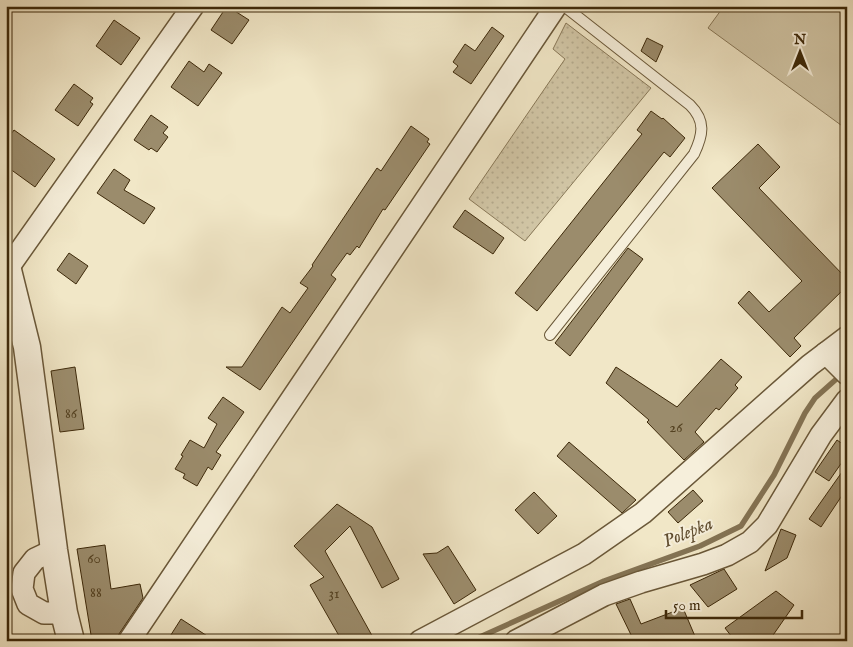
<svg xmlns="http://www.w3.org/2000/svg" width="853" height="647" font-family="'IM FELL English',serif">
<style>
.grass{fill:url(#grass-dots);stroke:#887858}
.green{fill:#d2c7a7;stroke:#887858}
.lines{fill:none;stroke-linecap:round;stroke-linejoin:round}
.stream{stroke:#847455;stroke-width:5.5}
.building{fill:#9b8c6c;stroke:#3d290a}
.service-casing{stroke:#6a5839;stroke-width:12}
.minor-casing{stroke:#6a5839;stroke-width:24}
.tertiary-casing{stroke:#6a5839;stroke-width:29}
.service{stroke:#f6efdb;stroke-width:10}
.minor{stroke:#f6efdb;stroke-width:21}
.tertiary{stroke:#f6efdb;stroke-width:26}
.labels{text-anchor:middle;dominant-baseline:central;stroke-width:4;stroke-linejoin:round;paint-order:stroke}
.number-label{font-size:15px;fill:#544222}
.water-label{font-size:19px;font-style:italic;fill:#614e30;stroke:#f6efdb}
</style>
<defs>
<pattern id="grass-dots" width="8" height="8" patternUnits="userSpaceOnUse" patternTransform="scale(1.25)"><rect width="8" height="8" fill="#d2c7a7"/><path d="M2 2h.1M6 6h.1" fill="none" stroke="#b5ab8e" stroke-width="1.8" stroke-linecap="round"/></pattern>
</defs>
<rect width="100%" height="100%" fill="#f1e7c7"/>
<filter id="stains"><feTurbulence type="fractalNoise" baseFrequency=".004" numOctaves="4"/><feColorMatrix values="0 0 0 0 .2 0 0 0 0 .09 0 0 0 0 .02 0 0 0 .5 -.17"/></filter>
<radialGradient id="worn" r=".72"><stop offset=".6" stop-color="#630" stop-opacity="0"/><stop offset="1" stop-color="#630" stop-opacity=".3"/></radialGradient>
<!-- grass -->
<polygon class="grass" points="566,23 651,88 525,241 469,199 565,59 553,49"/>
<!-- green -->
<polygon class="green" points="724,6 847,6 847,125 845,128 708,28"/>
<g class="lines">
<!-- stream -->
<polyline class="stream" points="471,641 604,581 700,546 741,526 774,475 805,413 815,398 842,374"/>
</g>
<!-- building -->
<g class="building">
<polygon points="227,6 249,20 232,44 211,30"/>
<polygon points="114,20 140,38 121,65 96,46"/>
<polygon points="492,27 504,36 471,84 453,72 458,66 453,62 465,44 475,51"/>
<polygon points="647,38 663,46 656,62 641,51"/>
<polygon points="189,61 204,72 209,64 222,73 198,106 171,87"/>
<polygon points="74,84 93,98 90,102 93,104 78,126 55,110"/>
<polygon points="651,111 662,119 663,118 685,138 670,157 664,152 537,311 515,293 642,134 637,130"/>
<polygon points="151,115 168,127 163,133 168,137 157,152 151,148 149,150 134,140"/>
<polygon points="411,126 429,139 427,142 430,144 385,210 383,209 359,248 357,246 350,255 347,253 331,275 336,279 260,390 226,367 242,367 282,307 290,313 308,288 300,283 313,266 312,265 377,168 381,171"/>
<polygon points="14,130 55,159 35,187 6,166 6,141"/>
<polygon points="758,144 780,167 759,188 847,279 847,286 794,338 801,346 790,357 738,303 749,291 769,312 802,281 712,188"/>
<polygon points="114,169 130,180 124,190 155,208 144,224 97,193"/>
<polygon points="465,210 504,238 493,254 453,227"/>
<polygon points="628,248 643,259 570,356 555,343"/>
<polygon points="69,253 88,266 76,284 57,270"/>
<polygon points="721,359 742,377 735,385 738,388 719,410 716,408 695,432 704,442 684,460 647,422 649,420 606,383 616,367 677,407"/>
<polygon points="75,367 84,429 60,432 51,371"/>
<polygon points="223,397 244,412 216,452 221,455 212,470 208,467 197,486 183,478 185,474 175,469 183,456 181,455 190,440 204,448 217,424 208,418"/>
<polygon points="837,440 847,447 847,455 829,481 815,472"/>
<polygon points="569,442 636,500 622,513 557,456"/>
<polygon points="842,472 847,475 847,488 821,527 809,519"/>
<polygon points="693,490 703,501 678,523 668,512"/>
<polygon points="534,492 557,516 538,534 515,510"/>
<polygon points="337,504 372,527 399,579 382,588 350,526 325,551 375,641 342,641 310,585 324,577 294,546"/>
<polygon points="781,529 796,535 787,558 765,571"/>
<polygon points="105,545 111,589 140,584 143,598 119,634 117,641 92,641 77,549"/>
<polygon points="448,546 476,590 454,604 423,554 437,553"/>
<polygon points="724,569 737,589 708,607 690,585"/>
<polygon points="776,591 794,605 769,641 735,641 725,628"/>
<polygon points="630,599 641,624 683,608 697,641 634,641 616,604"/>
<polygon points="181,619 215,641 167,641"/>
</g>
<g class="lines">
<!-- service casing -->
<g class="service-casing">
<path id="service" d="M550,335L694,154C703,135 706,121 690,105L564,6"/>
</g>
<!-- minor casing -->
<g class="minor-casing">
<g id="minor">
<polyline points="8,268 193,6"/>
<polyline points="826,353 847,374"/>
<polyline points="54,550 35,559 24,573 22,589 28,604 44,613 64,613"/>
<polyline points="129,641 556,6"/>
<polyline points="420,641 584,554 643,513 810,365 847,337"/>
<polyline points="516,641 604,595 641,582 703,564 727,555 750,542 767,525 821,435 847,400"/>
</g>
</g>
<!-- tertiary casing -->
<g class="tertiary-casing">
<polyline id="tertiary" points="6,262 27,347 54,550 64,613 71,641"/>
</g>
<!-- service -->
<use href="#service" class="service"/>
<!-- minor -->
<use href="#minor" class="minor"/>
<!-- tertiary -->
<use href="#tertiary" class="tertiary"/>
</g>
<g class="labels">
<!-- number labels -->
<g class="number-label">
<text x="71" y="413">86</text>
<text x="676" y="427">26</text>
<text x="94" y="558">60</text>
<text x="96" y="592">88</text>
<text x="334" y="593">31</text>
</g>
<!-- water labels -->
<g class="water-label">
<text transform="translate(688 533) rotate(-22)">Polepka</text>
</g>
</g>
<!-- margin -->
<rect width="853" height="647" fill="none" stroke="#f1e7c7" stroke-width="25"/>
<rect x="8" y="8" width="838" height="632" fill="none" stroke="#3d290a" stroke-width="2.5"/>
<rect x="12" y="12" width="828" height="622" fill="none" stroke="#3d290a"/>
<!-- north arrow -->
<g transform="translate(800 52)" stroke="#f6efdb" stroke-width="4" paint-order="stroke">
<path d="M0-4L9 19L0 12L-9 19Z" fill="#3d290a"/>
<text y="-8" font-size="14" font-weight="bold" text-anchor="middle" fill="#3d290a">N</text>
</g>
<!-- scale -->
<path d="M666 610v8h136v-8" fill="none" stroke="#3d290a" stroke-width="2.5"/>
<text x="673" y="610" font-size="15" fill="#3d290a" stroke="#f6efdb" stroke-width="4" paint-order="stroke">50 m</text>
<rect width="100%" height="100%" filter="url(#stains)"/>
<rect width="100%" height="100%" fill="url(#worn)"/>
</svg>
